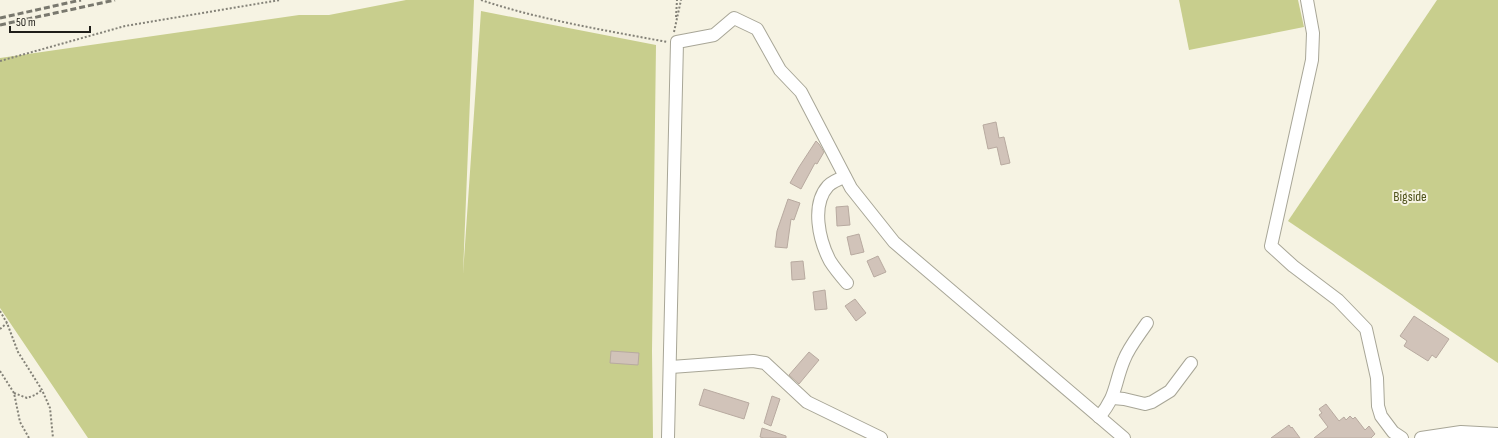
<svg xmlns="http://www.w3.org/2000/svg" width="1498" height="438" font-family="'Sofia Sans Condensed',sans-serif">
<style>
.green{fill:#c8ce8d}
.building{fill:#d1c3b9;stroke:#b8aaa0}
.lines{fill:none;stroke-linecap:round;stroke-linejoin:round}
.minor-casing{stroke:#a8a697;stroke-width:14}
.path{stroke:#848278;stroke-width:2;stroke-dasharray:2 2;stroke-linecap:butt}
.minor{stroke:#fff;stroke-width:12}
.rail{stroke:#79786e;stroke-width:3;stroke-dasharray:6 3;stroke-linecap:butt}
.labels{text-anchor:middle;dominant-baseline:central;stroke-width:4;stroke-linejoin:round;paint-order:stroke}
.park-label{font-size:14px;fill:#4f521b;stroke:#f6f3e3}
</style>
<rect width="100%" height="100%" fill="#f6f3e3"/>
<!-- green -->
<g class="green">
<polygon points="406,0 474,0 463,274 481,11 656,45 652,351 653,438 88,438 0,308 0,58 299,15 329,15"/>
<polygon points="1179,0 1298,0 1304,27 1189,50"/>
<polygon points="1437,0 1498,0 1498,363 1288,221"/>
</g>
<!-- building -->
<g class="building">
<polygon points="996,122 999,138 1004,137 1010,163 1001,165 997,147 988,149 983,125"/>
<polygon points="816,141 819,144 824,152 817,164 815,163 801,189 790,183 799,167"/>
<polygon points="788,199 800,203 794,220 791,219 787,248 775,247 777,231"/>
<polygon points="848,206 850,225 837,226 836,207"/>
<polygon points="859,234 864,252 851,255 847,237"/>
<polygon points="878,256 886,272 874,277 867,261"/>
<polygon points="803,261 805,279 792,280 791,262"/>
<polygon points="825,290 827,309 815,310 813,292"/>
<polygon points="855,299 866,313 856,321 845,306"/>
<polygon points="1414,316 1449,339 1436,358 1432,355 1428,361 1404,346 1407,341 1400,336"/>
<polygon points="611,351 639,353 638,365 610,363"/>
<polygon points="809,352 819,360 799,384 789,375"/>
<polygon points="704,389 749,403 744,419 699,405"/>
<polygon points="772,396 780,399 771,426 764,423"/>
<polygon points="1326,404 1339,421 1344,417 1346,420 1350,416 1353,419 1355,417 1365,430 1369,426 1375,434 1371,438 1314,438 1328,427 1319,415 1322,413 1319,409"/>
<polygon points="1289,425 1291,428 1292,427 1300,438 1271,438"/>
<polygon points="762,428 786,436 786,438 764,438 760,437"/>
</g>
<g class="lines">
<!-- minor casing -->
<g class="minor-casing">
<g id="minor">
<polyline points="1307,0 1313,33 1312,60 1271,246 1293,266 1338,300 1366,329 1377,378 1378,406 1381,416 1393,432 1402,438"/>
<path d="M845,177C839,179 833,181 828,186C811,205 819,240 830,261C835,269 841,276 847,283"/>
<polyline points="671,367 753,361 765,363 807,402 881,438"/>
<polyline points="1113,398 1124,399 1145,404 1152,402 1170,391 1191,363"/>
<path d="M1099,417C1117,396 1114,384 1124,360C1129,347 1139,335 1147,323"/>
<polyline points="668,438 677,42 714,35 734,18 757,29 780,70 801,92 851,188 894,242 1124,438"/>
<polyline points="1421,438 1461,432 1498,434"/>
</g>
</g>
<!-- path -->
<g class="path">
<path d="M481,0C541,20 604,30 667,42"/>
<polyline points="676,17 677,0"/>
<polyline points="674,32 681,0"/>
<polyline points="0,61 125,26 280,0"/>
<polyline points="0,311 7,323 18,352 42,390 50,408 53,438"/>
<polyline points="0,329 7,323"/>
<polyline points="0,371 14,393 20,422 29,438"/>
<polyline points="14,393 27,398 35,395 42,390"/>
</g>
<!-- minor -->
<use href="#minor" class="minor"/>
<!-- rail -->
<g class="rail">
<polyline points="0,18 81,0"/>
<polyline points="0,25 115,0"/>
</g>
</g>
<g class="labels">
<!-- park labels -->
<g class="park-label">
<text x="1410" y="196">Bigside</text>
</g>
</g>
<!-- scale -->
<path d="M10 26v6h80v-6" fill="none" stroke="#1f1e19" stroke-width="2"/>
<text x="16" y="26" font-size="12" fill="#1f1e19" stroke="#f6f3e3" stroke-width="3" paint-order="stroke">50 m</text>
</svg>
